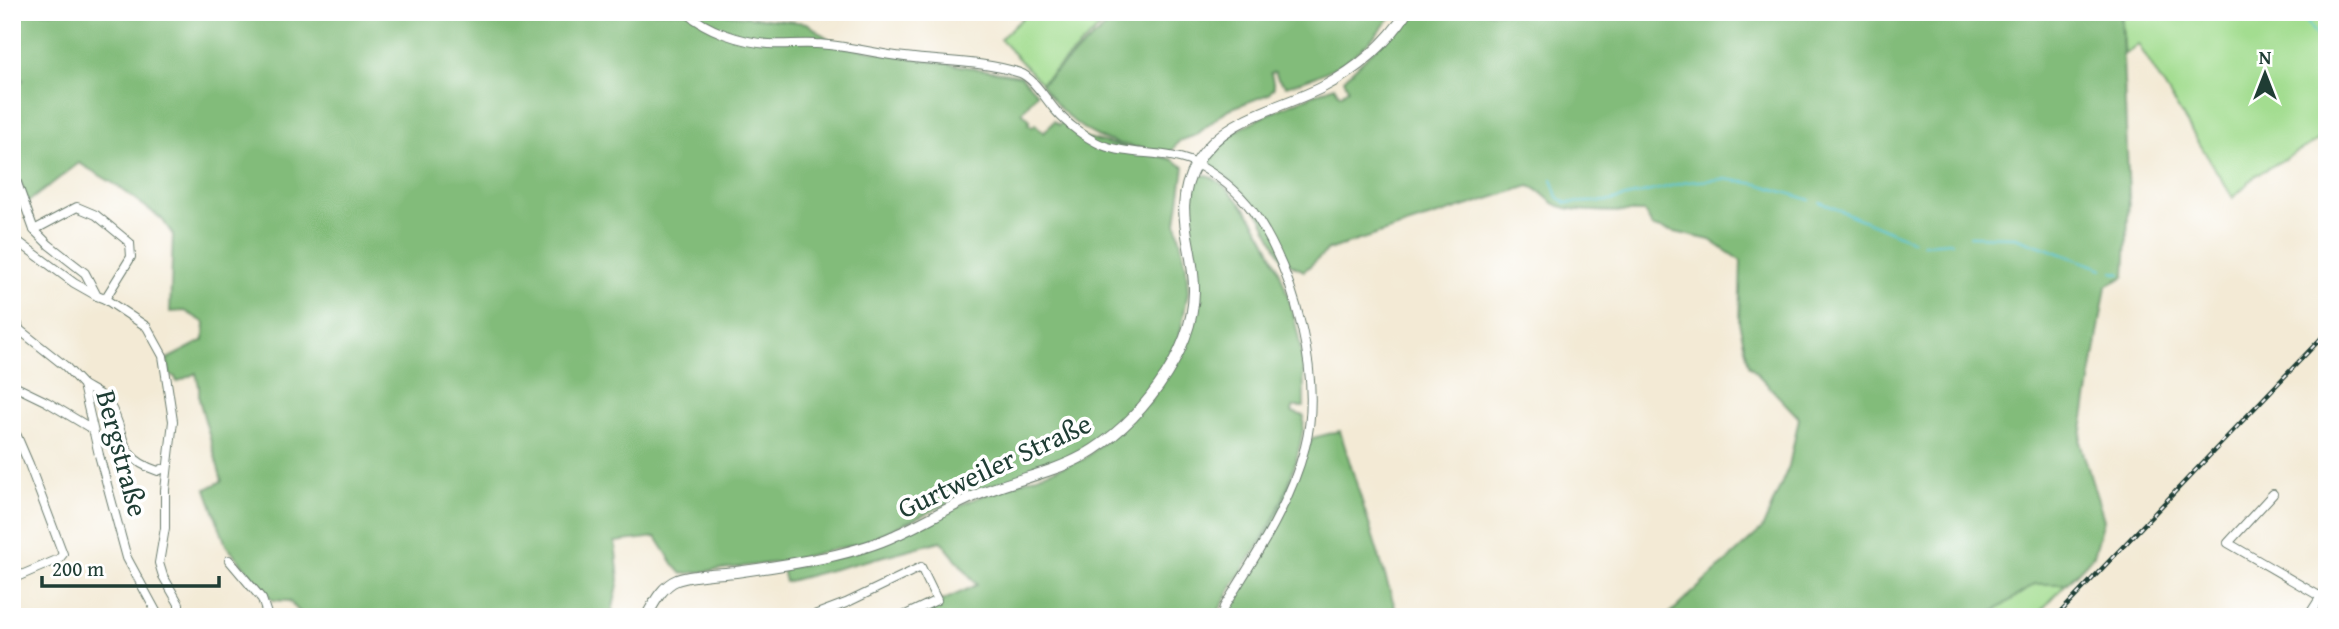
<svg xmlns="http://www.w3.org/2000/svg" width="2339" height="629" font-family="'Gentium Book Plus',serif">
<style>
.green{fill:#a3dd90;stroke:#618d62;stroke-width:2}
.forest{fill:#82bc7a;stroke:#507c57;stroke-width:2}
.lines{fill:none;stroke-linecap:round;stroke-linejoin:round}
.stream{stroke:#59c4d4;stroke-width:2}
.minor-casing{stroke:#697a6c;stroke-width:10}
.major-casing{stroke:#697a6c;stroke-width:12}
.minor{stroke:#fff;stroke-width:8}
.major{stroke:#fff;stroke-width:10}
.rail-casing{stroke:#1f3d34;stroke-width:4.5}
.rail{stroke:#fff;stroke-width:2;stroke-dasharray:5;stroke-linecap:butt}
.labels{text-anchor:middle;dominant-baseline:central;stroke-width:7;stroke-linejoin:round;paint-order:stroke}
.street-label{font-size:28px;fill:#1f3d34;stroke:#fff}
</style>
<rect width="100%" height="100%" fill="#fff"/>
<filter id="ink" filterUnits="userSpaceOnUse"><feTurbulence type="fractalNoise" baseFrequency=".0143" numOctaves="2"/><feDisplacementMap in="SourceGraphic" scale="14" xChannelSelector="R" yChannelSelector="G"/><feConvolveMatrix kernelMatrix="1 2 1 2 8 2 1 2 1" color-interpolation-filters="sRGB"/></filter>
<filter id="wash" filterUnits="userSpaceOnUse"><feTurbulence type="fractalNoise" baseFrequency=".00686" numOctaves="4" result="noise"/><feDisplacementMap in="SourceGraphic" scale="28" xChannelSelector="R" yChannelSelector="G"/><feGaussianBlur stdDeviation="1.57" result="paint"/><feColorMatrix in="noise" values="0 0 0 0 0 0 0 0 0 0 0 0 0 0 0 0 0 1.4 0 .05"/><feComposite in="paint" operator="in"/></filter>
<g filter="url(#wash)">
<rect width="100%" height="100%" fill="#f3ead5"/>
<!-- green -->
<g class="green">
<polygon points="1029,12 1112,12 1114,14 1041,83 1000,39"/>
<polygon points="2121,12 2327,12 2327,135 2256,175 2233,198 2138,44 2125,54"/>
<polygon points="2035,584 2066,584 2035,617 1985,617"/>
</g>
<!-- forest -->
<g class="forest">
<polygon points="12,12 703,12 807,23 837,45 1021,76 1037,93 1022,112 1030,120 1028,124 1033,127 1035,124 1044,133 1054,121 1059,125 1063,121 1083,137 1171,159 1184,167 1176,222 1186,265 1188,292 1181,330 1173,353 1144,398 1125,420 1101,439 1049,467 975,491 862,543 780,562 682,574 674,565 656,537 615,542 619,580 611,617 304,617 289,601 272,600 226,545 206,489 222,481 199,399 199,386 196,373 177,382 175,377 170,375 167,359 204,340 205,323 185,311 170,312 173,235 162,219 116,185 79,163 28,202 12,163 12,90 23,80 12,73"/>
<path d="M1118,12H1395C1361,55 1339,71 1286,86L1278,79L1275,72L1271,73L1274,87L1269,94L1227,110L1196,135L1179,141L1171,152C1107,144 1080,140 1041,84L1119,15Z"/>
<path d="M1412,12H2121L2129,198L2125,276L2106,286L2080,442L2104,520L2094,555L2066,584H2035L1985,617H1666L1762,529L1789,466L1799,418L1749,365L1739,322L1741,261L1710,240L1653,227L1644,212C1620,211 1588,213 1566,208C1548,205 1544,190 1529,186L1328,250L1304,271L1283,260L1261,217L1247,198L1228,179L1215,171L1211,165L1209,156C1226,126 1301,101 1334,86L1340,95L1348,89L1344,79Z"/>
<path d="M1205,175C1215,177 1223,185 1231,193C1272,232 1296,309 1303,364C1304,378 1304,393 1304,407H1293L1292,412L1304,416C1303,448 1286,495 1271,524C1254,556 1231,584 1216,617H907L977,585L941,541L785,582L782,569L842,556L979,497L1084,459L1150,401L1194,313L1187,202L1191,185L1197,176Z"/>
<polygon points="1340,431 1398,617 1224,617 1227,608 1248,575 1312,438"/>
</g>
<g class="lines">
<!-- stream -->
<g class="stream">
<polyline points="2300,12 2315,34 2327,45"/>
<polyline points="1552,179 1558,197 1566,203 1610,201 1687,182 1724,179 1758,184 1810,200"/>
<polyline points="1820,202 1913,241"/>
<polyline points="1970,236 2015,237 2103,269"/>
<polyline points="1923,244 1952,242"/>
<polyline points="2113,272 2121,274"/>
</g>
</g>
</g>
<g filter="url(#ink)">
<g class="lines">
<!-- minor casing -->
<g class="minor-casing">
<g id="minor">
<path d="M686,12C707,31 741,42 769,44C784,45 800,43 816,44C846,45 875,54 905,57C943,62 984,61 1020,73C1033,77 1047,101 1056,111C1067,124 1086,138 1102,145C1133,157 1170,149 1200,166C1223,179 1244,196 1258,219C1295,277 1323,379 1305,447C1290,505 1256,556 1224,607L1221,617"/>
<polyline points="12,169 34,230 49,245 85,273 97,296 105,299 147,327 163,356 173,421 165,490 165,528 159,563 163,576 179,604 179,617"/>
<polyline points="34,230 77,207 96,215 130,243 131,257 105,299"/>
<polyline points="12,237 74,283 97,296"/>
<polyline points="12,314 15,316 19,328"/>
<polyline points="12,324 65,366 83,385 99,455 127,558 159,617"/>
<polyline points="12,385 47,402 92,429"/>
<path d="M83,385C93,391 103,395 109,404C129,434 113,456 158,471L162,469"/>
<polyline points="12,430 17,436 29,464 63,554 59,559 12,579"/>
<polyline points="2273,494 2228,543 2321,597"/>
<polyline points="229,560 262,599 268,617"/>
<polyline points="809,617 846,603 921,567 937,600 901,617"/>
<polyline points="2308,617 2327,587"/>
</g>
</g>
<!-- major casing -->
<g class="major-casing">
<path id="major" d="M646,617C654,603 662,586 677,580C695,574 717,574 736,572C766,568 797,563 827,557C849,552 873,546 894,536C922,524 948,507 977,495C1011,480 1050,474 1083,456C1137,425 1193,356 1194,291C1195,245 1170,210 1196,164C1224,116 1278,110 1323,87C1356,70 1387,44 1407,12"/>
</g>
<!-- minor -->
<use href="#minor" class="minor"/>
<!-- major -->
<use href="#major" class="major"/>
<!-- rail casing -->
<g class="rail-casing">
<polyline id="rail" points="2056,617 2327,332"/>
</g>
<!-- rail -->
<use href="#rail" class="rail"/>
</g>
</g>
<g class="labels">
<!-- street labels -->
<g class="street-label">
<text transform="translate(123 453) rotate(75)">Bergstraße</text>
<text transform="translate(994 465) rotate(-25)">Gurtweiler Straße</text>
</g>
</g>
<!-- margin -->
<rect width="2339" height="629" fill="none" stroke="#fff" stroke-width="42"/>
<!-- north arrow -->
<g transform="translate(2265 74)" stroke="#ffffff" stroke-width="5" paint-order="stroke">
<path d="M0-5L12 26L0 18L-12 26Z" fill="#1f3d34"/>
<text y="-10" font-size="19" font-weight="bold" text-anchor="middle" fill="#1f3d34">N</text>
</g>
<!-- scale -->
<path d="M42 576v10h177v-10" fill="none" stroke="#1f3d34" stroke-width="3.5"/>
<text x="52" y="576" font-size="21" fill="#1f3d34" stroke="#ffffff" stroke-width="5" paint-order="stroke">200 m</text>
</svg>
